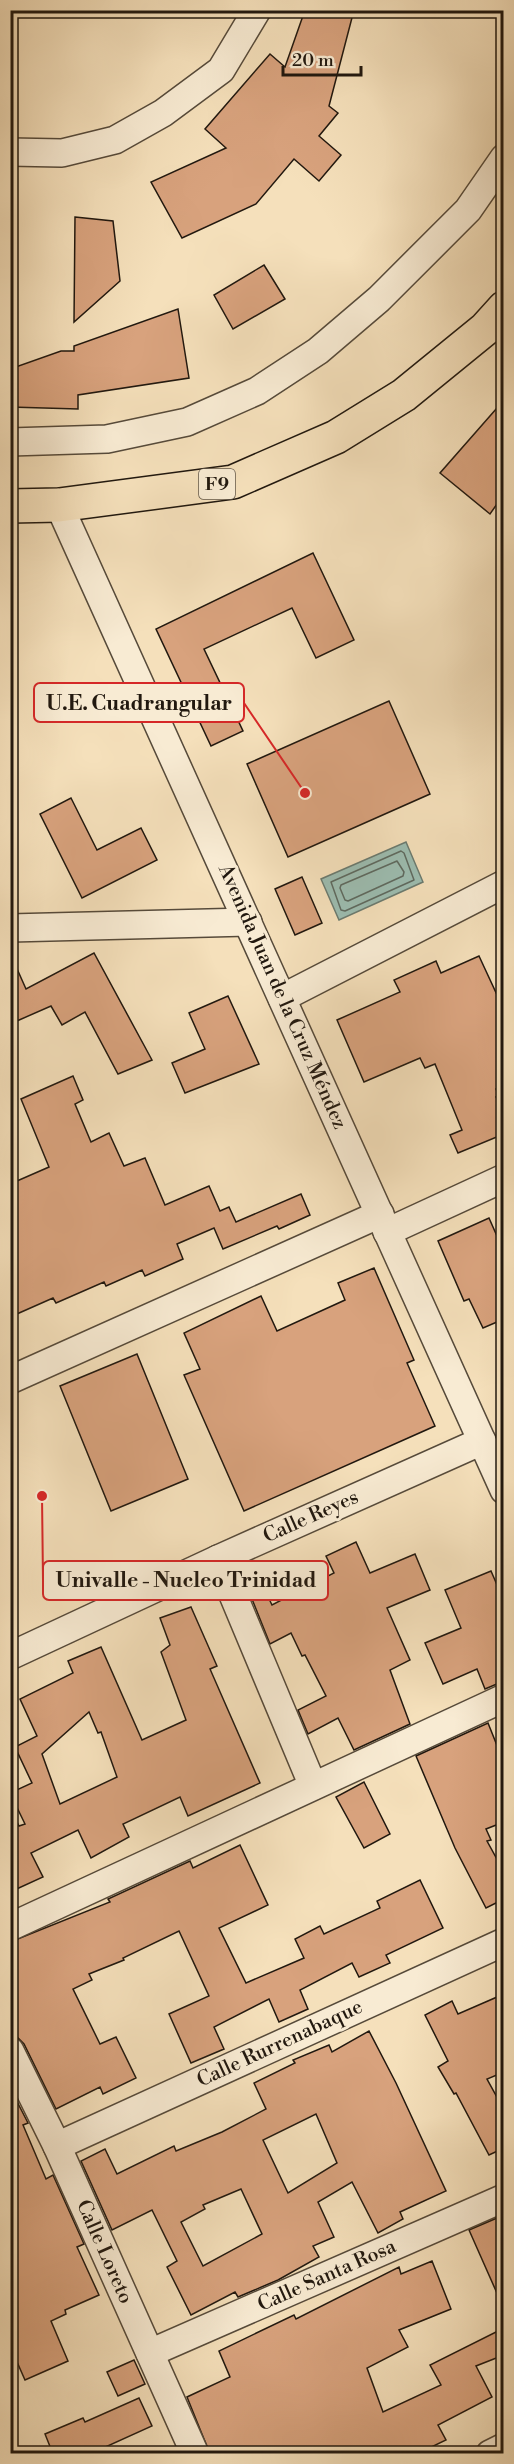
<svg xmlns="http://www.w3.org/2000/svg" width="514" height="2464" font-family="'Libre Bodoni',serif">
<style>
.water{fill:#9cbdb1;stroke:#6b7b70;stroke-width:1.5}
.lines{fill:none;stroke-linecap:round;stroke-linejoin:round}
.shore{stroke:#5e6a60;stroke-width:1.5}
.building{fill:#d8a27d;stroke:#21180f;stroke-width:1.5;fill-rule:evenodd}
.minor-casing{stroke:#564a3a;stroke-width:30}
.highway-casing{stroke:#21180f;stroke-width:36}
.minor{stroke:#f8ebd3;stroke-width:27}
.highway{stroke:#f5e0bb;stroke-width:33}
.labels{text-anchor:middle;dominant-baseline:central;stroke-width:6;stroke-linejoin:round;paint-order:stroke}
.shield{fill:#f8ebd3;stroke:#62574a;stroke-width:1.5}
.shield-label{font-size:18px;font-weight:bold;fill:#21180f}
.street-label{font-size:20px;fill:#21180f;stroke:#f8ebd3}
.leader{fill:none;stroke:#d62828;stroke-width:2}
.callout-dot{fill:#d62828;stroke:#f8ebd3;stroke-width:2}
.callout{fill:#f8ebd3;stroke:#d62828;stroke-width:2}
.callout-label{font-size:21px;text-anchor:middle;font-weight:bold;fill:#21180f}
</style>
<rect width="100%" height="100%" fill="#f5e0bb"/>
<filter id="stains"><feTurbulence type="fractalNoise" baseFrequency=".00333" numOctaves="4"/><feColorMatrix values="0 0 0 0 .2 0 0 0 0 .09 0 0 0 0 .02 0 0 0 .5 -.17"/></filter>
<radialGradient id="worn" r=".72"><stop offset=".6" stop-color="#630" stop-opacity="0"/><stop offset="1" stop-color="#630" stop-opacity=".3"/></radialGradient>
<!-- water -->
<polygon class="water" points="406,842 423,882 339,920 321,879"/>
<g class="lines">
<!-- shore -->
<g class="shore">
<polygon points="401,851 404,853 414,880 345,911 341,910 331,882"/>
<polygon points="397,861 404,872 403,876 348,901 345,900 340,888 341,885"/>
</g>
</g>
<!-- building -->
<g class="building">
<polygon points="305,10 354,10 329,106 338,113 319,136 341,155 319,181 294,159 256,204 182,238 151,182 226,148 205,129 270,54 285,67"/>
<polygon points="75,217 113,221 120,281 74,322"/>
<polygon points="264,265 285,299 233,329 214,295"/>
<polygon points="178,309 189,378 78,395 78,409 10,407 10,369 61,351 74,351 74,346"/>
<polygon points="504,400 504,494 490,514 440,473"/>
<polygon points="313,553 354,640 316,658 292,608 204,649 243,731 211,746 156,629"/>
<polygon points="389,701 430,794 288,857 247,764"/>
<polygon points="71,798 97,850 141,828 157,860 82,898 40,814"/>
<polygon points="302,877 322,923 295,935 275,889"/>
<polygon points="10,953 26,989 94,953 152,1060 118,1074 85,1012 62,1025 51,1006 10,1024"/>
<polygon points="479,956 504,1010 504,1087 496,1089 499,1096 496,1097 504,1114 504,1134 458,1153 450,1135 462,1130 435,1064 425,1068 420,1058 364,1082 337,1020 400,992 394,980 436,961 441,973"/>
<polygon points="228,996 259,1064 185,1093 172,1063 205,1049 189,1013"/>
<polygon points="73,1076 83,1100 75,1104 91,1142 109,1133 124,1166 145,1158 165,1205 209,1186 220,1211 229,1207 236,1222 301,1194 310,1215 279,1229 277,1226 223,1249 214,1228 177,1244 183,1259 145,1276 142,1270 106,1286 104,1282 56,1303 53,1298 10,1317 10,1184 49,1167 21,1099"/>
<polygon points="489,1218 504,1252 504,1319 483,1328 469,1299 464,1301 438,1241"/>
<polygon points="374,1268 414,1360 407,1363 435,1426 244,1511 184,1375 200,1369 184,1333 261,1296 277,1331 345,1300 338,1283"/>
<polygon points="137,1354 188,1479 111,1511 60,1386"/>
<polygon points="356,1542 370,1573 415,1554 430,1590 387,1608 410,1660 390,1670 410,1724 354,1750 338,1718 308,1734 298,1710 326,1696 305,1655 302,1656 291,1633 270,1644 248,1589 261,1582 272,1605 334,1573 326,1556"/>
<polygon points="491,1571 504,1601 504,1681 485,1689 477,1669 443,1684 425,1643 461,1628 445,1590"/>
<path d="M191,1607L217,1666L210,1669L260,1783L188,1816L180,1797L123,1824L129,1837L91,1858L78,1830L31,1853L43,1877L10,1892V1807L19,1826L25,1824L10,1793L32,1783L15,1747L37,1736L20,1699L73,1673L68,1661L101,1647L142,1740L186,1720L161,1652L170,1645L160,1618ZM89,1712L98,1733L101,1732L117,1777L60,1804L42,1754Z"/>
<polygon points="488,1723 504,1763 504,1822 486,1829 491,1840 487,1841 504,1872 504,1899 486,1908 455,1848 416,1756"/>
<polygon points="364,1782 390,1834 364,1848 336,1797"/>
<polygon points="240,1845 268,1905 219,1928 246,1983 304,1958 295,1939 320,1926 324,1934 380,1908 377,1901 420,1880 443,1928 386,1955 390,1963 359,1977 352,1963 300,1990 308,2009 279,2022 269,1999 214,2027 224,2049 191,2063 169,2014 209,1996 179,1931 123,1958 124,1960 89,1974 92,1980 73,1989 100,2044 116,2037 136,2078 103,2094 100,2087 56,2109 24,2044 18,2038 10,2035 10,1942 110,1902 108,1899 190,1861 193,1868"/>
<polygon points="504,1994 504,2072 487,2079 504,2110 504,2148 489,2155 456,2093 454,2094 438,2067 448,2061 425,2015 452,2001 458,2014"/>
<path d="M369,2031L396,2083L446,2191L400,2212L403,2219L378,2233L352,2182L318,2202L334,2237L313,2246L319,2257L278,2280L238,2297L235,2292L191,2315L167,2267L177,2261L152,2210L112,2230L81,2161L105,2149L117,2174L174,2146L176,2151L222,2132L266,2109L254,2083L295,2063L293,2060L329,2045L332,2052ZM316,2114L337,2163L288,2193L263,2140ZM241,2189L262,2234L203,2266L181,2222L205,2209L203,2205Z"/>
<polygon points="10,2088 28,2123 23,2125 46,2179 53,2175 84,2244 77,2247 99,2295 65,2310 66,2314 51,2321 68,2361 25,2380 10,2346"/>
<polygon points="504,2215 504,2309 469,2230"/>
<polygon points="432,2261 451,2309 399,2330 408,2347 367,2368 383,2412 441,2385 430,2365 504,2328 504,2355 476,2366 492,2397 438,2425 446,2440 417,2454 210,2454 187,2397 230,2377 219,2351 294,2315 296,2319 399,2267 401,2274"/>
<polygon points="134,2360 145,2384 118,2396 107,2372"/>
<polygon points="139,2398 152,2426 90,2454 53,2454 45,2434 83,2418 85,2422"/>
</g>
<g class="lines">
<!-- minor casing -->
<g class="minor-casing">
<g id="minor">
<polyline points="10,152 62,153 115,140 163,113 221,70 257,10"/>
<polyline points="10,442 107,439 187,422 257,391 318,351 379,299 468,210 504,158"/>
<polyline points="59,505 504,1490"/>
<polyline points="10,928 248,922"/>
<polyline points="282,998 504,884"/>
<polyline points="387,1232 504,1178"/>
<polyline points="10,1380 380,1214"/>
<polyline points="218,1559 313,1786"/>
<polyline points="10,1656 218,1559 482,1441"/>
<polyline points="10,1927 504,1698"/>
<polyline points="10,2051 57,2146 195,2454"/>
<polyline points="57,2146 504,1942"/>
<polyline points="150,2353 504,2198"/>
<polyline points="490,2454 504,2447"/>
</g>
</g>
<!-- highway casing -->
<g class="highway-casing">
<polyline id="highway" points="10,506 59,505 233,482 336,437 404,395 485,329 504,308"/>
</g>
<!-- minor -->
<use href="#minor" class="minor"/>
<!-- highway -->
<use href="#highway" class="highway"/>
</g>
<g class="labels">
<!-- shield labels -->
<rect class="shield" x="199" y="469" width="36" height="30" rx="4.5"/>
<g class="shield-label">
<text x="217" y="484">F9</text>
</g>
<!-- street labels -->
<g class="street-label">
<text transform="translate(282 997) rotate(66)">Avenida Juan de la Cruz Méndez</text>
<text transform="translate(311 1517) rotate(-24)">Calle Reyes</text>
<text transform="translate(280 2044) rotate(-25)">Calle Rurrenabaque</text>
<text transform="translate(104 2252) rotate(66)">Calle Loreto</text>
<text transform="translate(327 2276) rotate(-24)">Calle Santa Rosa</text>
</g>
</g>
<!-- callouts -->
<path class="leader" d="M305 793L244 703M42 1496L43 1580"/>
<g class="callout-dot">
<circle cx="305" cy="793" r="6"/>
<circle cx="42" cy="1496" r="6"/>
</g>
<g class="callout">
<rect x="34" y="683" width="210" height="39" rx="6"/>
<rect x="43" y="1561" width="285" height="39" rx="6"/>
</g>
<g class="callout-label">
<text x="139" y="710">U.E. Cuadrangular</text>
<text x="186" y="1587">Univalle - Nucleo Trinidad</text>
</g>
<!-- margin -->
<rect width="514" height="2464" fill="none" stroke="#f5e0bb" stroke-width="36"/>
<rect x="12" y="12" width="490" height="2440" fill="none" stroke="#21180f" stroke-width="3"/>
<rect x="18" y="18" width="478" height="2428" fill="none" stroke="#21180f" stroke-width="1.5"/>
<!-- scale -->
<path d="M283 66v9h78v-9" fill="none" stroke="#21180f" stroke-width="3"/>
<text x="292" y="66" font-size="18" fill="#21180f" stroke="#f8ebd3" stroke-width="4.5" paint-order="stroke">20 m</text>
<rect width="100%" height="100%" filter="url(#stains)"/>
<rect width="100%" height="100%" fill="url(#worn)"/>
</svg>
